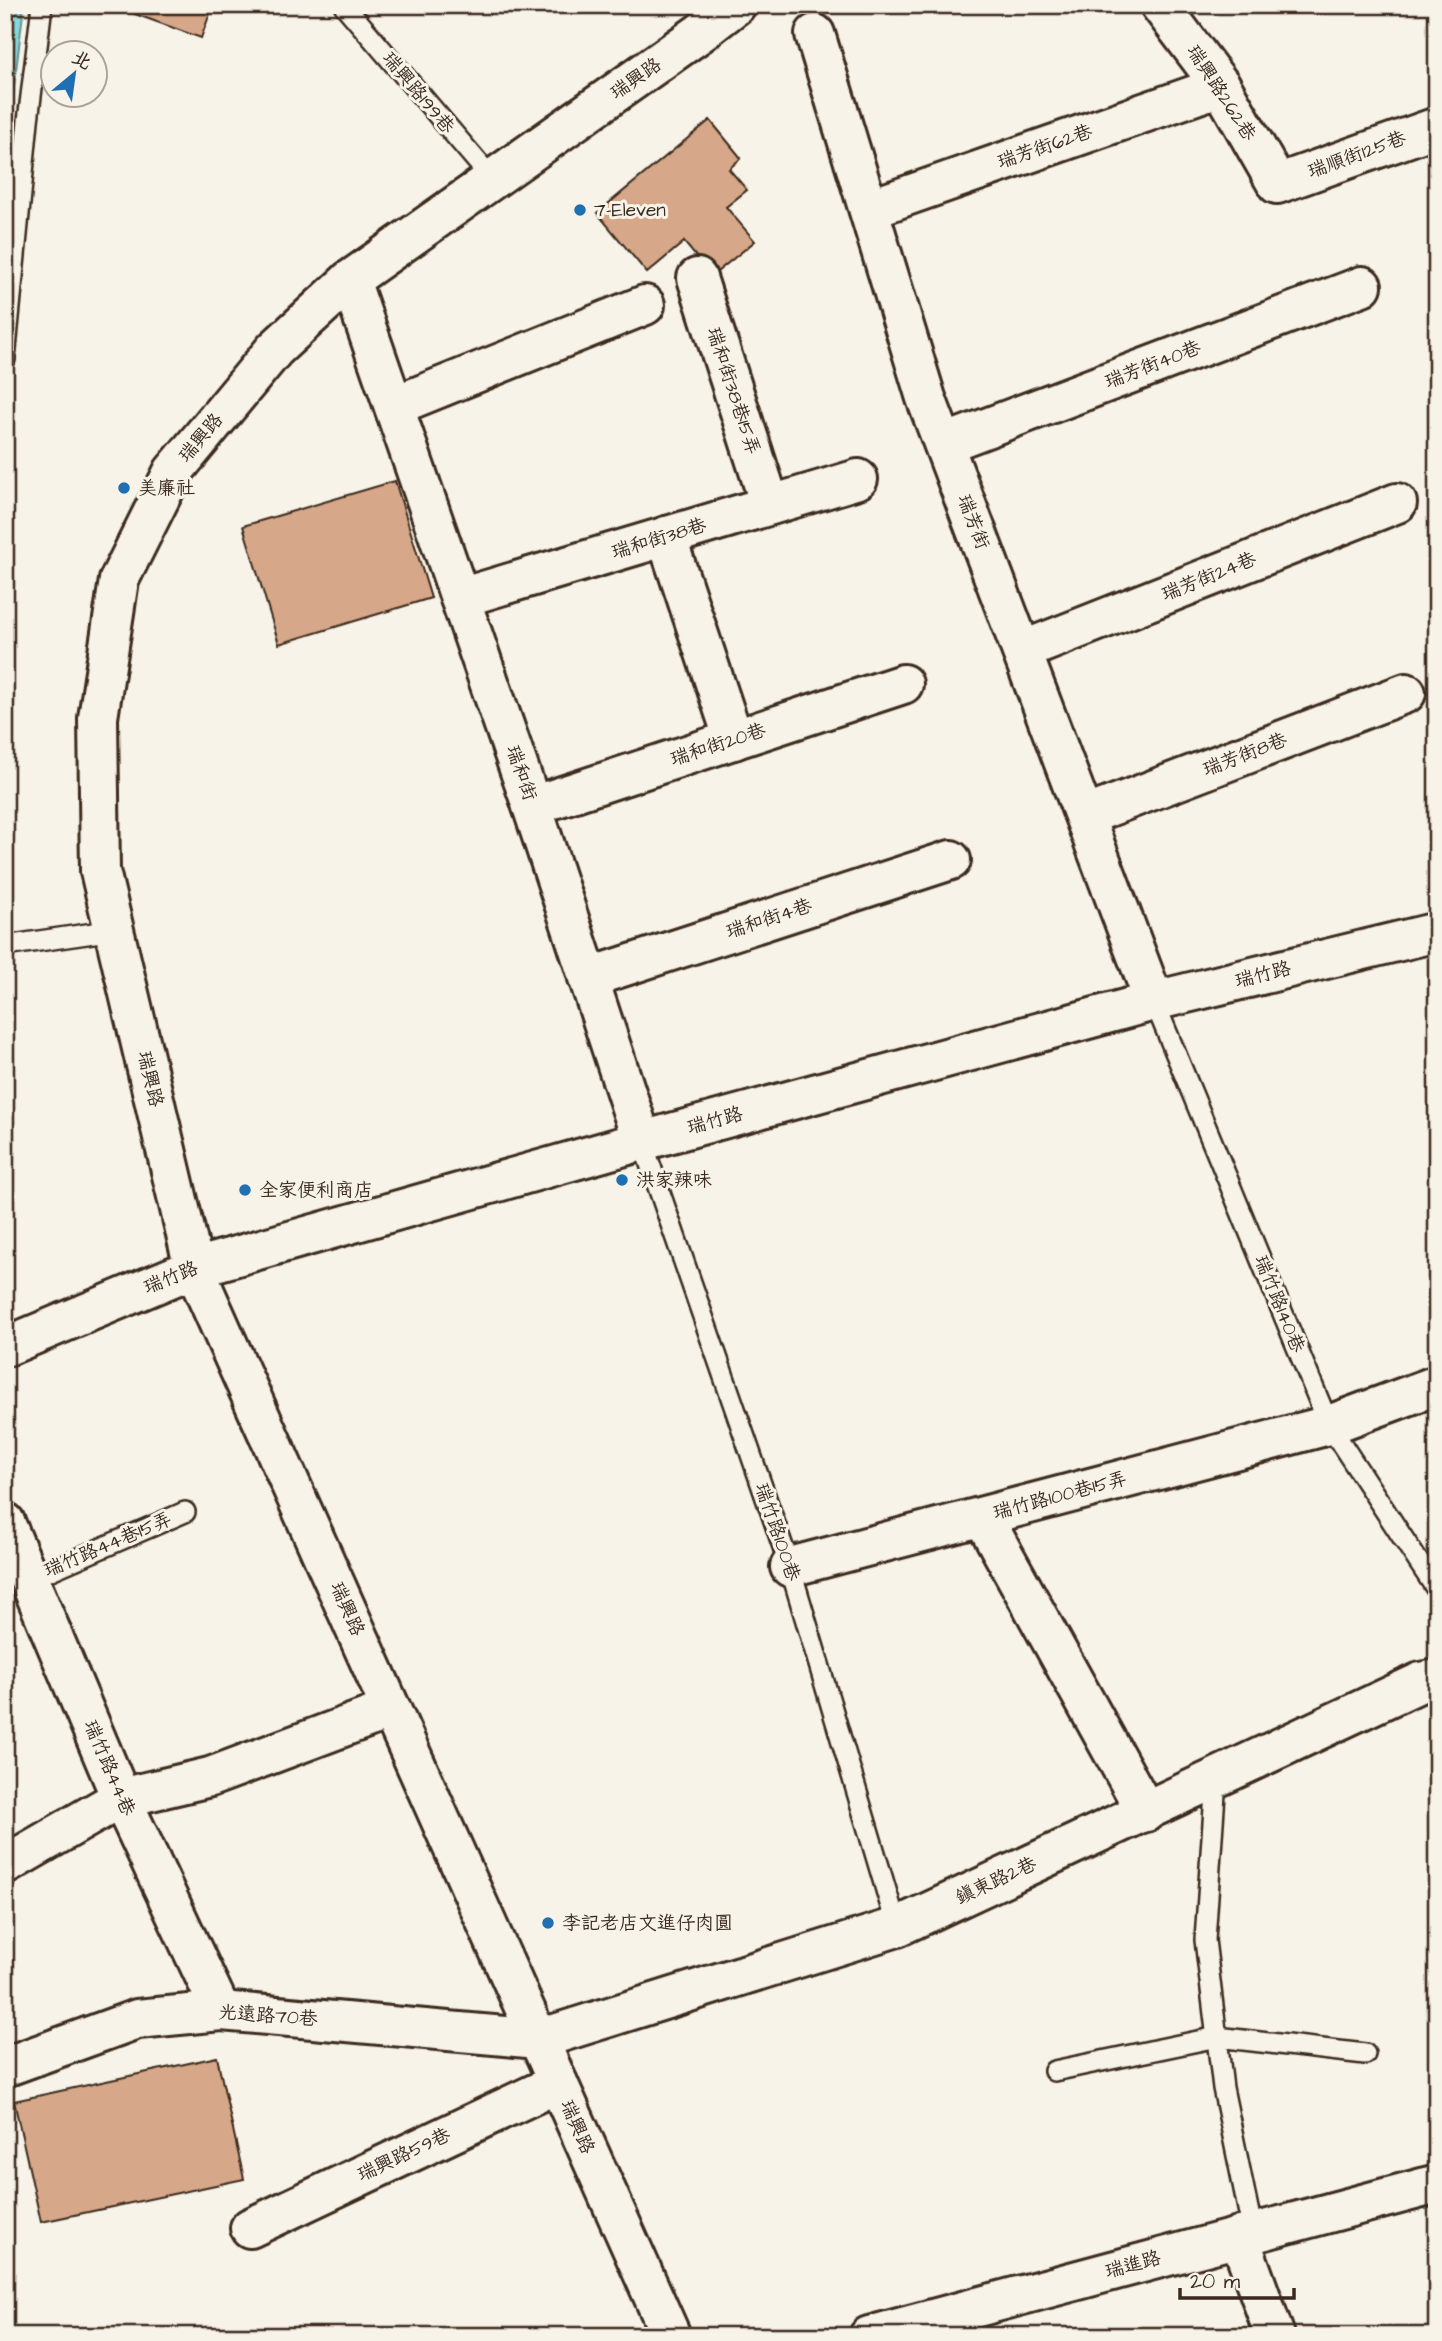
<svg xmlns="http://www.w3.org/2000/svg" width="1442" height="2341" font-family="'Architects Daughter','LXGW WenKai TC',sans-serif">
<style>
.water{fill:#85d7de;stroke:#679291;stroke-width:2}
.building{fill:#d6a788;stroke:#3b2a1e;stroke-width:2}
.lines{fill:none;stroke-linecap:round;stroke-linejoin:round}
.service-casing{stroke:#3b2a1e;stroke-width:24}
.minor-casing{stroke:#3b2a1e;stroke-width:44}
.service{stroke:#f7f3e8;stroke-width:19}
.minor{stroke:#f7f3e8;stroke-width:38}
.poi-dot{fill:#1f6fb2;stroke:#f7f3e8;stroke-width:2.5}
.labels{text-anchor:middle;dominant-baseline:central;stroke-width:6;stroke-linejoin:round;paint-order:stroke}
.street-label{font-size:19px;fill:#3b2a1e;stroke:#f7f3e8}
.poi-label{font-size:19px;fill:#3b2a1e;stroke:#f7f3e8;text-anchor:start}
</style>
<rect width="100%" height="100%" fill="#f7f3e8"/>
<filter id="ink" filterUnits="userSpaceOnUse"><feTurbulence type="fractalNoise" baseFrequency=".0143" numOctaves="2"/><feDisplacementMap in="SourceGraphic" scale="14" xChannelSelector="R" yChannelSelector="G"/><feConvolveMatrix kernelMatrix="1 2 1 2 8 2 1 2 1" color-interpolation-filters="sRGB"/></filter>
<g filter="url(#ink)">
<!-- water -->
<polygon class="water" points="5,5 24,5 5,161"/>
<!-- building -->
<g class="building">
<polygon points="110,5 213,5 201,38"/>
<polygon points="710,120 741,158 729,169 747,190 726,207 755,241 712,276 684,242 647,273 597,213"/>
<polygon points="395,481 431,598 279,644 243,526"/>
<polygon points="217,2057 244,2179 41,2222 14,2101"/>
</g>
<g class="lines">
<!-- service casing -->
<g class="service-casing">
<g id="service">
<polyline points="344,5 493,180"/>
<polyline points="5,359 28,121 42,5"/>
<polyline points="5,946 114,930"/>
<polyline points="1154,1001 1329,1425 1437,1590"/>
<polyline points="642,1141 790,1567 897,1927"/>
<polyline points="30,1579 185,1512"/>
<polyline points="1216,1779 1205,1940 1223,2088 1253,2233"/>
<polyline points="1054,2071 1217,2037 1365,2054"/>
</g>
</g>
<!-- minor casing -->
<g class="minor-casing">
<g id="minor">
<polyline points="1160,5 1221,86 1277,184 1437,127"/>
<polyline points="815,34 926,398 1154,1001"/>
<polyline points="869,209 1221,86"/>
<polyline points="697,278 770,505"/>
<polyline points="350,280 532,806 642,1141"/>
<polyline points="394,406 645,305"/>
<polyline points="944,444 1362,286"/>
<polyline points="666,536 734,740"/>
<polyline points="460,598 858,479"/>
<polyline points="1022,651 1397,503"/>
<polyline points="532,806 903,684"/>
<polyline points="1085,816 1406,693"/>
<polyline points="588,978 951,860"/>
<polyline points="5,1347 194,1268 642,1141 1154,1001 1437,932"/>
<polyline points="983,1517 1146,1812"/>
<polyline points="5,1522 121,1798 221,2011"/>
<polyline points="790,1567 1329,1425 1437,1385"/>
<polyline points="5,1865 121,1798 210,1777 391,1709"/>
<polyline points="5,2067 137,2019 221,2011 539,2039 897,1927 1421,1682 1437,1679"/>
<polyline points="250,2228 558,2083"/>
<polyline points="1239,2236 1275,2336"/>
<polyline points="671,2336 194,1268 100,871 98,718 119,580 173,472 275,349 350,280 700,33 736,5"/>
<polyline points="869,2336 1437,2184"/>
</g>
</g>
<!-- service -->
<use href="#service" class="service"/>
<!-- minor -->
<use href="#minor" class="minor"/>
</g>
</g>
<!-- markers -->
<g class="poi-dot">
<circle cx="580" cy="210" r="7"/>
<circle cx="124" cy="488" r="7"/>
<circle cx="622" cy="1180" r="7"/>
<circle cx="245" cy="1190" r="7"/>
<circle cx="548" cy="1923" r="7"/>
</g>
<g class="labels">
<!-- street labels -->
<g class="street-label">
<text transform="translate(636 79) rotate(-35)">瑞興路</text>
<text transform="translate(418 93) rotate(50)">瑞興路199巷</text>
<text transform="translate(1221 93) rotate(57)">瑞興路262巷</text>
<text transform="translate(1045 147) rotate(-19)">瑞芳街62巷</text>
<text transform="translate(1357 155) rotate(-20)">瑞順街125巷</text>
<text transform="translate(1153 365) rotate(-21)">瑞芳街40巷</text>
<text transform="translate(733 391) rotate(72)">瑞和街38巷15弄</text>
<text transform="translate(201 438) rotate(-50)">瑞興路</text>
<text transform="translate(973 522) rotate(69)">瑞芳街</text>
<text transform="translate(659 539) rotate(-17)">瑞和街38巷</text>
<text transform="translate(1209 577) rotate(-22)">瑞芳街24巷</text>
<text transform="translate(718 745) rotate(-18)">瑞和街20巷</text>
<text transform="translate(1245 755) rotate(-21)">瑞芳街8巷</text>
<text transform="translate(521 773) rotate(71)">瑞和街</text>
<text transform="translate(769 919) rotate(-18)">瑞和街4巷</text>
<text transform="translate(1263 975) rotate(-14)">瑞竹路</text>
<text transform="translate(150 1079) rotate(77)">瑞興路</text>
<text transform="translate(715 1121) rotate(-15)">瑞竹路</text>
<text transform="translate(171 1278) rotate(-22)">瑞竹路</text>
<text transform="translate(1279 1304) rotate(68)">瑞竹路140巷</text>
<text transform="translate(1060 1496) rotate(-15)">瑞竹路100巷15弄</text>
<text transform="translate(777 1532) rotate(71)">瑞竹路100巷</text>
<text transform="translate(108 1545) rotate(-23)">瑞竹路44巷15弄</text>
<text transform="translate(347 1609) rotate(66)">瑞興路</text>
<text transform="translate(109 1768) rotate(67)">瑞竹路44巷</text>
<text transform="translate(996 1881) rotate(-25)">鎮東路2巷</text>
<text transform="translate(268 2016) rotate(4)">光遠路70巷</text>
<text transform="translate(577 2127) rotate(66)">瑞興路</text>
<text transform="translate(404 2155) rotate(-25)">瑞興路59巷</text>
<text transform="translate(1133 2265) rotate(-15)">瑞進路</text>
</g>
<!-- poi labels -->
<g class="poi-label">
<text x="594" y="210">7-Eleven</text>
<text x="138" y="488">美廉社</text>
<text x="636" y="1180">洪家辣味</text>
<text x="259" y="1190">全家便利商店</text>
<text x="562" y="1923">李記老店文進仔肉圓</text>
</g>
</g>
<!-- margin -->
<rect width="1442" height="2341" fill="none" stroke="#f7f3e8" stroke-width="28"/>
<rect x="14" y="14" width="1414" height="2313" fill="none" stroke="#3b2a1e" stroke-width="2.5" filter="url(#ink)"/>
<!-- north arrow -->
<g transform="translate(74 74) rotate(29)"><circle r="33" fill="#f7f3e8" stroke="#aca397" stroke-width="2"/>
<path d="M0-5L12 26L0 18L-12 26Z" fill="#1f6fb2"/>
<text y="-10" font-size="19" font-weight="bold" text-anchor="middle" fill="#3b2a1e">北</text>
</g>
<!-- scale -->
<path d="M1180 2288v10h114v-10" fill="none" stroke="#3b2a1e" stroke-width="3.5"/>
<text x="1190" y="2288" font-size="21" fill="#3b2a1e" stroke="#f7f3e8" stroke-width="5" paint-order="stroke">20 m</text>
</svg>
